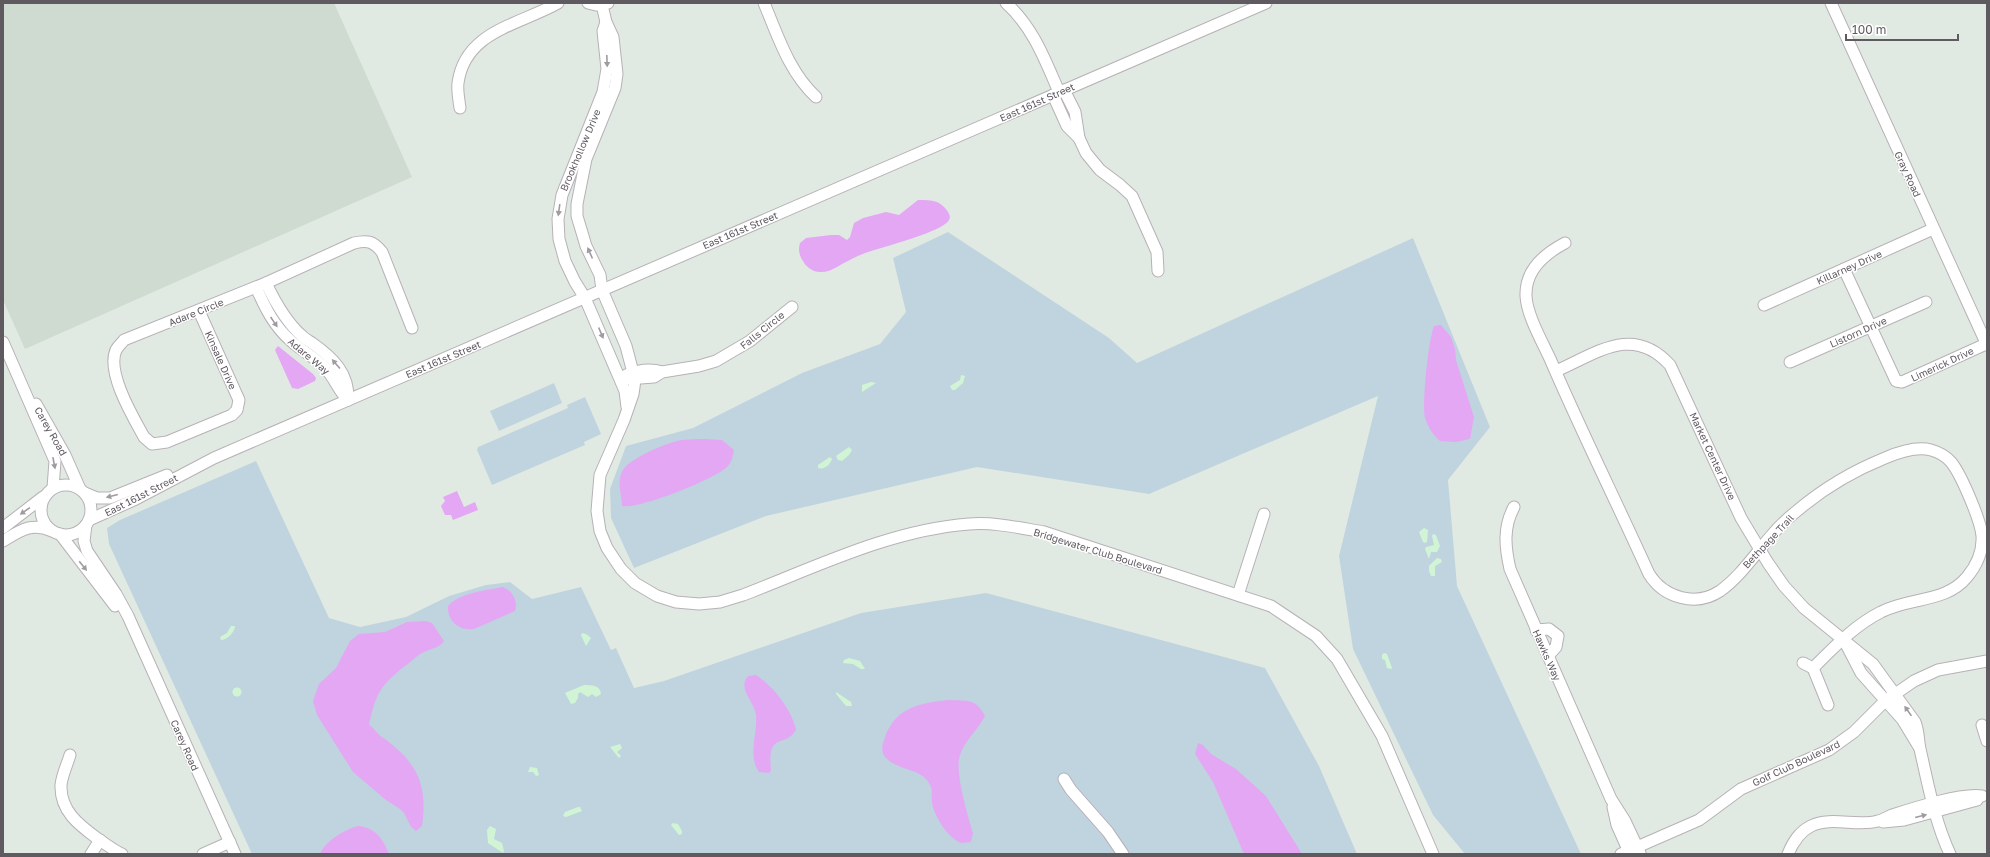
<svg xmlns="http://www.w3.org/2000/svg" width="1990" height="857" font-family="'Golos Text',sans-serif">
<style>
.education{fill:#cfdad0}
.green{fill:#c0d4df}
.sand{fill:#d1f4d5}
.water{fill:#e3a7f4}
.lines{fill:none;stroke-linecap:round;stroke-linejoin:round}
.minor-casing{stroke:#b7b1b7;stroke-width:13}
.minor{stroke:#fff;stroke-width:11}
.oneway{fill:#9f9ba0}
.labels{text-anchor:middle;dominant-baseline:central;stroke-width:3;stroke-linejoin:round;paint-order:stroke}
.street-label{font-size:10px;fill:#5f5960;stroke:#fff}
</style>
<rect width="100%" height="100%" fill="#e1eae2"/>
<!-- education -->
<polygon class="education" points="3,3 334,3 412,177 25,349 3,300"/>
<!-- green -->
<g class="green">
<polygon points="948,232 1109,338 1137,363 1413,238 1490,427 1448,480 1457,586 1581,854 1465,854 1433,815 1353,649 1339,556 1378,396 1149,494 977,467 766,516 634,568 611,518 610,489 626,446 693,428 802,373 880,344 906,312 893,258"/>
<polygon points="554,383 562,403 499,431 490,411"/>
<polygon points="585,397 601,434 584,442 585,445 492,485 477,450 478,447 568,408 567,405"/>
<polygon points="256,461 329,618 360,627 406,617 449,596 486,585 510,582 532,599 581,587 611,650 616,648 634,688 664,681 861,613 986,593 1265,668 1319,766 1357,854 252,854 109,544 107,528 120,520"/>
</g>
<!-- sand -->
<g class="sand">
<polygon points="961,375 965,376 963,383 955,390 952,390 950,386 960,380"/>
<polygon points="871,382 876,383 862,392 862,385"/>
<polygon points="849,447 852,450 849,455 842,461 838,460 836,456"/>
<path d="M830,457L832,459C830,465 824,470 818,468V465Z"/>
<polygon points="1424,528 1428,530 1427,542 1425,543 1423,542 1419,532"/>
<polygon points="1433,534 1436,535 1440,546 1437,552 1431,552 1429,559 1425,549 1426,547 1434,545 1432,536"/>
<polygon points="1437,558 1441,559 1442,562 1435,566 1435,576 1431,576 1429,571 1429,566"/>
<path d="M231,626H235C235,632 227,640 221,640L220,637L227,633Z"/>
<polygon points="582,633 586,634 591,638 586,646 581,635"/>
<polygon points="1384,653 1387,654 1392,668 1391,669 1387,668 1385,660 1382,659 1382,655"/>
<polygon points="849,658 860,661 865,669 861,669 853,664 843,663 844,660"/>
<path d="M584,685C592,685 600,685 601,694L596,697L592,694L588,697L580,692L578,694V698L575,703L571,704L565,693Z"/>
<circle cx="237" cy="692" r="4.5"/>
<polygon points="836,692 851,702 852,706 846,706 836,694"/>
<polygon points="620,744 622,748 617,752 621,756 619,758 610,747"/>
<polygon points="530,767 537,768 539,775 536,776 533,772 528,772"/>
<polygon points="578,807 580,807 582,811 566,817 563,816 565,812"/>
<polygon points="673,823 678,824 682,831 682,834 679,835 671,825"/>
<polygon points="490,826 496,829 494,839 502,843 504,851 503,853 488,843 487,830"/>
</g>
<!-- water -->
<g class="water">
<path d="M918,200C924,200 931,200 937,202C942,204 953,214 949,220C944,230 900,242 888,246C874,250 860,254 848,261C839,265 830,273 820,272C813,272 806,267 803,261C799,255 798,250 800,243L806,238L831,235H839L847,240L850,237L854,223L863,218L886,212L899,215Z"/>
<path d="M1441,325L1451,337L1455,349L1456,360L1474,417L1470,439L1456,442L1440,441C1433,435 1428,427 1425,418C1422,402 1428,342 1434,326Z"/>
<polygon points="278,346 313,374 316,378 315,381 298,389 292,388 275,350"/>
<path d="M704,439L722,440L734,450C733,456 732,462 727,467C715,479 638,510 622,506C622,495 616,481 623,470C630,458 668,442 682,440C689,439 697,439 704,439Z"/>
<polygon points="457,491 464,507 475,502 478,510 453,520 451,515 445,515 441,506 445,501 443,497"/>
<path d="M503,587C513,591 518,601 515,611L474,629C459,631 447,621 448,606C459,593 487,590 503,587Z"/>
<path d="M426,621L432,623L444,641C439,649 430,648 422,653C416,656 411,662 405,666C380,686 376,693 369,725C374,728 377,734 382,737C417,762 428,784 422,826L416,831L411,827L404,813L400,809L386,800L353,772L317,715L313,701L319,684L336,668L350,641L359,634L385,632L407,622Z"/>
<path d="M756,675C773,686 792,710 796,730C785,749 767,730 771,770L769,773L759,772C747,754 758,734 756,715C754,700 737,689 748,676Z"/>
<path d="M949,700C967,701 976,698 985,716C978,730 965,740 960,755C954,770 968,816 973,833L971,842C969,842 965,843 962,843C949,840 934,816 932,803C931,797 933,790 930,785C923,768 897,771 885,757C881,752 882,745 884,740C894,708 918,703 949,700Z"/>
<polygon points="1198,743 1203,745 1211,754 1236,769 1266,796 1302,854 1244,854 1213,782 1195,754"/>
<path d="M358,826C375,827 383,839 389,854H320C324,842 345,829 358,826Z"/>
</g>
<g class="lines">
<!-- minor casing -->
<g class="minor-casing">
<g id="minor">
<polyline points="588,3 596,5 608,3"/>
<path d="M764,3C778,36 789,72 816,97"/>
<path d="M1006,3C1033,27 1045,60 1059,92"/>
<polyline points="1831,3 1987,345"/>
<path d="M602,5L606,22L613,37L617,74L615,88L586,159L577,204V216L586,246L600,275L602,290L626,346L635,380L633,394L624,420L600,475L597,511L600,531L607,548L621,569L635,583L657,596L676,602L699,604L720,602L743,595C816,567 890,530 969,524C994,522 1020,528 1044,532L1271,606L1316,636L1337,659L1382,736L1433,854"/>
<polyline points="606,22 603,31 607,69 603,92 562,195 558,219 559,239 565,261 575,282 585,298 625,391 627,407"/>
<polyline points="1064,90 1075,112 1079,138 1086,153 1100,170 1120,185 1132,196 1157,252 1158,271"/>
<polyline points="1053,95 1067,126 1079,138"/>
<path d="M460,108C459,100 457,91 458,83C465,31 519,25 558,3"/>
<path d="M1565,243C1544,254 1525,270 1526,296C1527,316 1543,343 1551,361C1582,433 1617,503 1649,574C1664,598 1696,607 1720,591C1740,577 1755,554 1771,536C1779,526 1788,518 1798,510C1824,488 1853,471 1885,458C1899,452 1916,446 1931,450C1938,452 1946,456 1951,462C1961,474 1981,521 1982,536C1983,552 1977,565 1967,577C1946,603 1909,597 1881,612C1855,625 1834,647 1813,668L1828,705"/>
<polyline points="1844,269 1896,381 1902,382 1986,344"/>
<path d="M266,283C275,302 286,322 302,336C305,339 309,341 312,343C333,358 349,373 348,400"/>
<path d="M256,287C265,308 274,326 291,341C302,351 315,357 325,368C335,378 337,389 348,400"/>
<polyline points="1764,305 1933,229"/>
<path d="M199,311L239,400L237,410L232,415L167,442L152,444L144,437C133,417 106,372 116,350C118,346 122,343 124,340L266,283L354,243C368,240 373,241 382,252L412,328"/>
<polyline points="3,342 55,461 53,488"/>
<polyline points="1790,362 1926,302"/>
<path d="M1556,371C1597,353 1633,324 1670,365L1741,518L1768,563L1784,586L1804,608L1873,664L1915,722C1919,732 1918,740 1920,749C1928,784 1935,822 1950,854"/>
<path d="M626,375C638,370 650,368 662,372"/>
<polyline points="627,379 654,377 662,372 699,366 716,361 750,341 792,307"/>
<polyline points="36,404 65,455 80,489"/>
<circle cx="66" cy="510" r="25"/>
<polyline points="85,493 97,498 110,498 167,475"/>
<path d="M1514,507C1503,527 1505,547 1510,569L1611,799L1625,821L1640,853"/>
<polyline points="89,520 136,499 214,458 1266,3"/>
<polyline points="86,525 84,541 87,551 116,594 128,616 235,854"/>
<polyline points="3,528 43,497"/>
<polyline points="60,534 115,606"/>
<path d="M3,541C21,530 32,522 52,531"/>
<polyline points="1238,595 1264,514"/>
<polyline points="1536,630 1549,629 1558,636 1556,647 1548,656"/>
<polyline points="1847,646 1861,673 1902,719 1919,747"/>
<polyline points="1803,663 1813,668"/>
<polyline points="1982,725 1987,741"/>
<path d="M70,755C67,765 62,775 61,785C60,811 79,825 98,839C106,844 113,850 122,854"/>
<polyline points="1064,779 1071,790 1108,832 1123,854"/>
<polyline points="1613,807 1617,825 1630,854"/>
<polyline points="1883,822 1904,820 1977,800"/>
<polyline points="91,854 100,840"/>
<polyline points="203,854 230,842"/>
<polyline points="1621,854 1699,820 1741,789 1829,750 1854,732 1885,701 1914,681 1938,670 1987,661"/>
<path d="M1788,854C1793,842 1799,832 1811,826C1831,816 1857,827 1878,821C1883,820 1888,817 1892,815C1914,808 1961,793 1982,796"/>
</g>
</g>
<!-- minor -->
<use href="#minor" class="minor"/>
</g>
<!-- one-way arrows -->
<defs><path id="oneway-solid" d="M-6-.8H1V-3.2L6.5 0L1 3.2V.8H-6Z"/></defs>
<g class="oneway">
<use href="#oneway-solid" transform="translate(607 61) rotate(88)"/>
<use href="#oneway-solid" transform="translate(559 210) rotate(98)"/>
<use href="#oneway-solid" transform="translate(590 253) rotate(-114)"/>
<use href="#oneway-solid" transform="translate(274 322) rotate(56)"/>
<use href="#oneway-solid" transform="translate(601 333) rotate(67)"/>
<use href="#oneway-solid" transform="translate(336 364) rotate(-131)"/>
<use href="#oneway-solid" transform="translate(54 463) rotate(79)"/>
<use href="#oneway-solid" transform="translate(112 496) rotate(166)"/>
<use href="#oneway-solid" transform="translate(25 511) rotate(145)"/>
<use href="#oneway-solid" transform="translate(83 566) rotate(51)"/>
<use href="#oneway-solid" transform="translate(1908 711) rotate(-125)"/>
<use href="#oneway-solid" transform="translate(1921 816) rotate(-14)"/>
</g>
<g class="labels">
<!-- street labels -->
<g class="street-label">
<text transform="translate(1037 102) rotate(-24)">East 161st Street</text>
<text transform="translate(580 150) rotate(-67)">Brookhollow Drive</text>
<text transform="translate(1908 174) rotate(65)">Gray Road</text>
<text transform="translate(740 230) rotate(-23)">East 161st Street</text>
<text transform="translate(1849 267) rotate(-24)">Killarney Drive</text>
<text transform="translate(196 312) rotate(-22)">Adare Circle</text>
<text transform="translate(762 330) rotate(-39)">Falls Circle</text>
<text transform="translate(1858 332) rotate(-24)">Listorn Drive</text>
<text transform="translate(309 356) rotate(40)">Adare Way</text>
<text transform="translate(443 359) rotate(-23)">East 161st Street</text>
<text transform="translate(221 360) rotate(66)">Kinsale Drive</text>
<text transform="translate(1942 364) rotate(-25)">Limerick Drive</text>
<text transform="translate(51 431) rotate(60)">Carey Road</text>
<text transform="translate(1713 456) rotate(65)">Market Center Drive</text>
<text transform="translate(141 495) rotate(-27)">East 161st Street</text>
<text transform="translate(1768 541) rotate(-47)">Bethpage Trail</text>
<text transform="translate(1098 551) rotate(17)">Bridgewater Club Boulevard</text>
<text transform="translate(1547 655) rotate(66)">Hawks Way</text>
<text transform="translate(185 745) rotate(66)">Carey Road</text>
<text transform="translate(1796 763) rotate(-25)">Golf Club Boulevard</text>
</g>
</g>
<!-- border -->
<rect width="1990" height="857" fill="none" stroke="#5f5960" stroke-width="8"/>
<!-- scale -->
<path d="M1846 34v6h112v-6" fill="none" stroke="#5f5960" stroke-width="2"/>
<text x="1852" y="34" font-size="12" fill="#5f5960" stroke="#ffffff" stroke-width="3" paint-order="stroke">100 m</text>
</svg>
